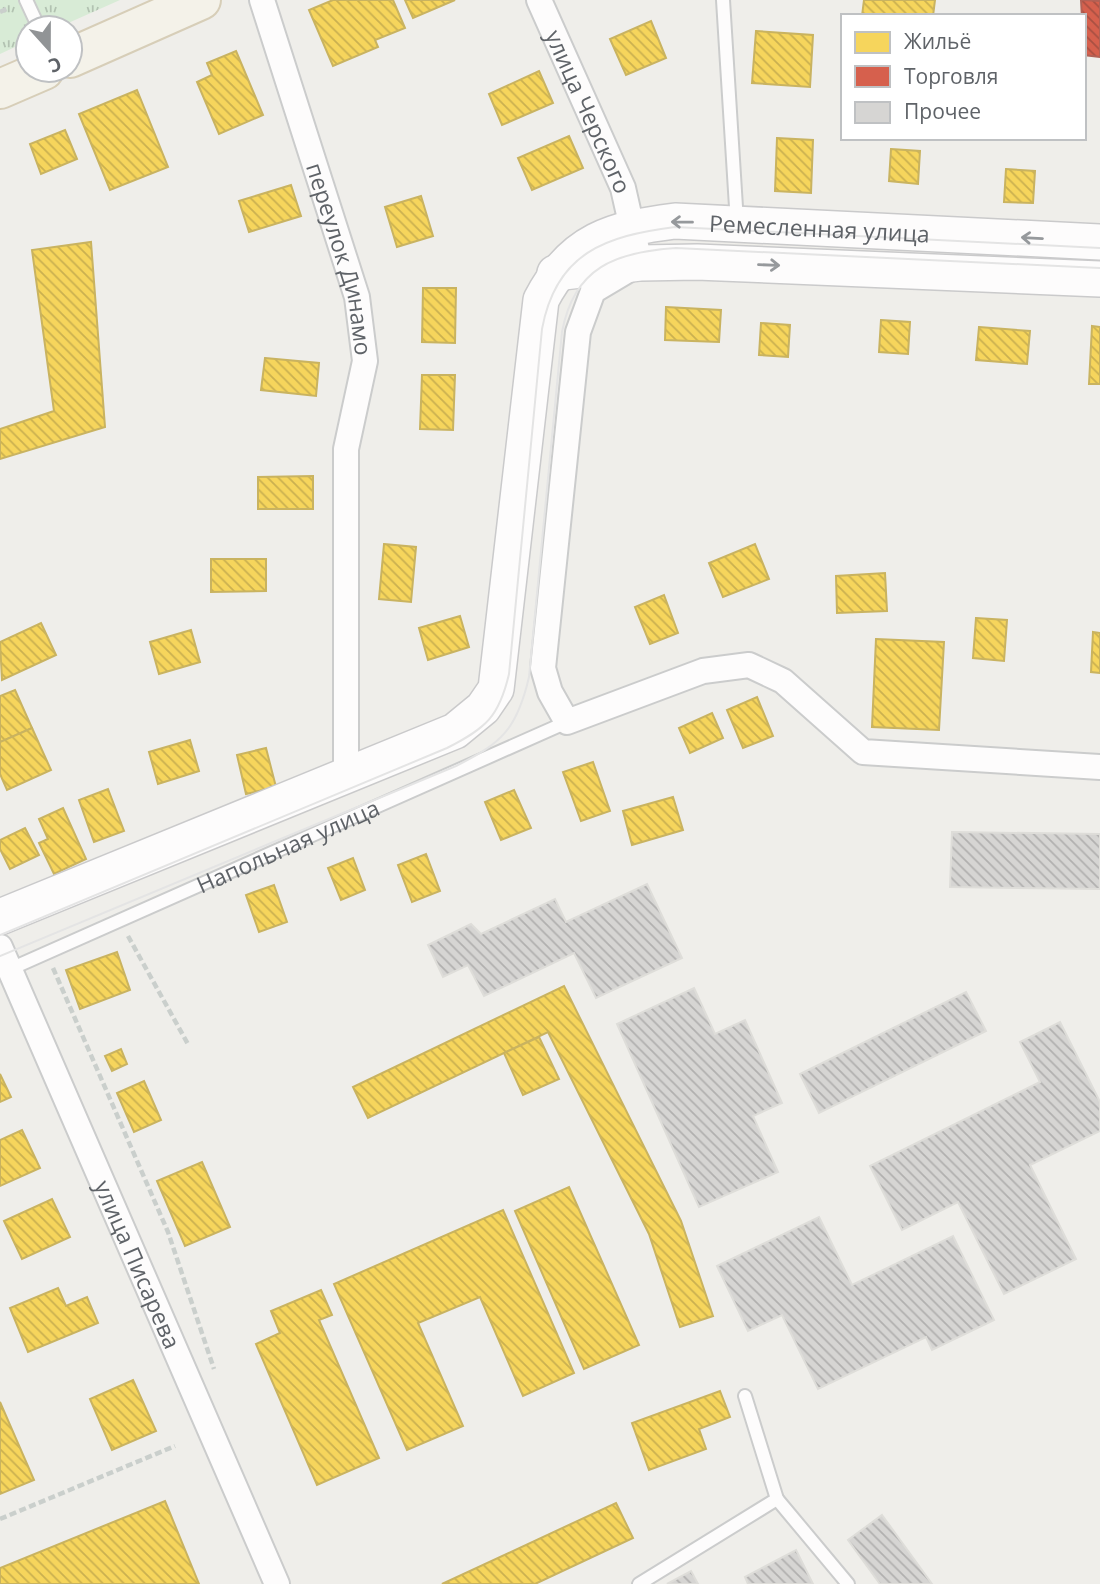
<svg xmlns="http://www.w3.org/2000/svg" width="1100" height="1584" font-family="'Open Sans',sans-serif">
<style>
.park{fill:url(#park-tufts)}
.homes{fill:url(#homes-back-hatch);stroke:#c9b360;stroke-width:2}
.shops{fill:url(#shops-back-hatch);stroke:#b26155;stroke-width:2}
.building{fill:url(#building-back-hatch);stroke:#deddd9;stroke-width:2}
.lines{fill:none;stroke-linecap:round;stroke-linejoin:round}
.lane-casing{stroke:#cbcccc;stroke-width:16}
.street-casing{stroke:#cbcccc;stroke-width:28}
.secondary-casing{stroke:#cacacb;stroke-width:38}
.primary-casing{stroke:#d7ceb8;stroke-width:42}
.path{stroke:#cacfcc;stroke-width:4.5;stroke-dasharray:7 3.5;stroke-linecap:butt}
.lane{stroke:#fdfcfc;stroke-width:12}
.street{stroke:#fdfcfc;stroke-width:24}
.secondary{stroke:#fdfcfc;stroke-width:35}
.primary{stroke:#f4f2e9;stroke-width:38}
.tram{stroke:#e4e4e4;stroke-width:2}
.oneway{stroke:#96999c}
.labels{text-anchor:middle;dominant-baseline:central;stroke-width:7;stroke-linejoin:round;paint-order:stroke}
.street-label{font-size:23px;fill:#5f6368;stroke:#fff}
</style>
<defs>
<pattern id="park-tufts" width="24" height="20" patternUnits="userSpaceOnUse" patternTransform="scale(1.75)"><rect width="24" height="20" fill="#d8ebd6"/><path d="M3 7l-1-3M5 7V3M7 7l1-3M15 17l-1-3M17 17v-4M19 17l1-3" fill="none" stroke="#b2c2b1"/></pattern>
<pattern id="homes-back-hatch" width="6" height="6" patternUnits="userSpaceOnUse" patternTransform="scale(1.75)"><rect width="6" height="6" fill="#f6d55c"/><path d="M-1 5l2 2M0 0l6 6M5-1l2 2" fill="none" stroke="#cab050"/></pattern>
<pattern id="shops-back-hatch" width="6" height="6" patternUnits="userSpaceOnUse" patternTransform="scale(1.75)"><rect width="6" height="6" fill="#d6604d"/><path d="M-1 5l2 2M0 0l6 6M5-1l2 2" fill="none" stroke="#a85042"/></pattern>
<pattern id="building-back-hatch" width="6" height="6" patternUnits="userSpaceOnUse" patternTransform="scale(1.75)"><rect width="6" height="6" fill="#d6d5d3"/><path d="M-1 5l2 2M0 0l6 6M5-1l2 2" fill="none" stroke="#b1b0af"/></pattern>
</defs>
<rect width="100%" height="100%" fill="#efeeea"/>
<!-- park -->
<polygon class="park" points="0,0 120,0 57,28 28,28 28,41 0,54"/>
<!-- homes -->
<g class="homes">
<polygon points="333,0 393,0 405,28 375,40 378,47 333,66 309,10"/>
<polygon points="405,0 455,0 413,18"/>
<polygon points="864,0 935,0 933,16 862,16"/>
<polygon points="651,21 666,58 626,75 610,39"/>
<polygon points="756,31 813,35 810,87 752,83"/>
<polygon points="236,51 263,115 219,134 197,82 212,75 207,63"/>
<polygon points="539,71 553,103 502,125 489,94"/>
<polygon points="137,90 168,167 110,190 79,114"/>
<polygon points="65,130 77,159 41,174 30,144"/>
<polygon points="569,136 583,168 532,190 518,158"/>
<polygon points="777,138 813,140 811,193 775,191"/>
<polygon points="891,149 920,151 918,184 889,181"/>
<polygon points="1006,169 1035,171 1033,203 1004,202"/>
<polygon points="291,185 301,216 249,232 239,201"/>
<polygon points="421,196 433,236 397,247 385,207"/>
<polygon points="91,242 105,427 0,459 0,429 54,411 32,250"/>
<polygon points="423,288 456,288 455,343 422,342"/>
<polygon points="666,307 721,310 719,342 665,340"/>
<polygon points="881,320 910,322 908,354 879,352"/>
<polygon points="761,323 790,325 788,357 759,355"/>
<polygon points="1092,326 1100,327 1100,384 1089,384"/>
<polygon points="979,327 1030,331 1027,364 976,360"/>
<polygon points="265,358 319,363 316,396 261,390"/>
<polygon points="422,375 455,375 453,430 420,429"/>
<polygon points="313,476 313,509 258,509 258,477"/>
<polygon points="384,544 416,547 411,602 379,599"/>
<polygon points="755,544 769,579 723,597 709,563"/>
<polygon points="211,559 266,559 266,591 211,592"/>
<polygon points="885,573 887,611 837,613 836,576"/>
<polygon points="664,595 678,633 650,644 635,607"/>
<polygon points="460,616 469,647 428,660 419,628"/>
<polygon points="976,618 1007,620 1004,661 973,658"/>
<polygon points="41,623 56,655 2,680 0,642"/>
<polygon points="191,630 200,662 159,674 150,642"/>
<polygon points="1093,632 1100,633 1100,673 1091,672"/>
<polygon points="876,639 944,642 939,730 872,727"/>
<polygon points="15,690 32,728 0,742 0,696"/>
<polygon points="757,697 773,736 743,748 727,710"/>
<polygon points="712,713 723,738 690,753 679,728"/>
<polygon points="32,728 51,770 7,790 0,774 0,742"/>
<polygon points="190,740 199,771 158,784 149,752"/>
<polygon points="266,748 276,787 246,794 237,755"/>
<polygon points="593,762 610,811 581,821 563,772"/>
<polygon points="108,789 124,831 94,842 79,800"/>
<polygon points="514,790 531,828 501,840 485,802"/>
<polygon points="673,797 683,830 632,845 623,811"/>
<polygon points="63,808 86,859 54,874 39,843 48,839 39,819"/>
<polygon points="25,828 39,855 10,869 0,849 0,840"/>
<polygon points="426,854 440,891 412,902 398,865"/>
<polygon points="353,858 365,890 341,900 328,868"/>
<polygon points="274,885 287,922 259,932 246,895"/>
<polygon points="117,952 130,990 80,1009 66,970"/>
<polygon points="564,986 681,1221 713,1316 680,1327 649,1234 548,1032 368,1118 353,1087"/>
<polygon points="539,1037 559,1079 523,1095 504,1053"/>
<polygon points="121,1049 127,1064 112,1071 105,1056"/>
<polygon points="0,1074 11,1097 0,1102"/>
<polygon points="144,1081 161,1120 134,1132 117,1093"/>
<polygon points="22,1130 40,1168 0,1186 0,1140"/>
<polygon points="202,1162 230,1227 185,1246 157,1181"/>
<polygon points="569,1187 639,1345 584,1369 515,1211"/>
<polygon points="52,1199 70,1237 22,1259 4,1221"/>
<polygon points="503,1210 574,1373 523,1396 480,1297 418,1323 463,1426 407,1450 334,1284"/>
<polygon points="58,1288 66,1306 87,1297 98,1323 28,1352 10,1308"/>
<polygon points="321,1290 332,1315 319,1320 379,1458 317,1485 256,1344 280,1333 271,1311"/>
<polygon points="133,1380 156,1431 112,1450 90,1399"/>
<polygon points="720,1391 730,1417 699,1429 706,1449 649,1470 632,1423"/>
<polygon points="0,1402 34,1480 0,1494"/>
<polygon points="165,1501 199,1584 0,1584 0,1568"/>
<polygon points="616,1503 633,1538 535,1584 442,1584"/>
</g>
<!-- shops -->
<polygon class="shops" points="1081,0 1100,1 1100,57 1084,55"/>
<!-- building -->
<g class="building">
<polygon points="952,832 1100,834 1100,889 950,887"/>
<polygon points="647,884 682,958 596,998 574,953 484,996 468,965 443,977 428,945 471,924 481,934 555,899 566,922"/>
<polygon points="694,988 715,1034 745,1020 782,1103 753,1116 778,1172 699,1207 617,1024"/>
<polygon points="966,992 986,1031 819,1113 800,1074"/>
<polygon points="1060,1022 1100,1102 1100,1131 1030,1165 1076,1259 1004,1294 958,1202 902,1230 870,1166 1040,1082 1020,1042"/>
<polygon points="819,1217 852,1285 953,1236 994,1320 932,1350 926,1337 818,1389 782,1315 748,1331 717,1266"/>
<polygon points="882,1515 932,1584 880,1584 848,1540"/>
<polygon points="796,1550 813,1584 748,1584 745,1577"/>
<polygon points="691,1571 698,1584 667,1584"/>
</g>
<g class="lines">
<!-- lane casing -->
<g class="lane-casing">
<g id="lane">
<polyline points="26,0 39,28"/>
<polyline points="723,0 737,223"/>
<path id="s1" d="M8,970L567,722"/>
<polyline points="745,1396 777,1499"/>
<polyline points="639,1584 777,1499 848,1584"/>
</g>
</g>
<!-- street casing -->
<g class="street-casing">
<g id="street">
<path id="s2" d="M262,0L357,297L365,361L346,449V776"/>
<path id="s3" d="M539,0L623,188L640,263L593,291L578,332L543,668L550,692L567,722L703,671L749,665L783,681L863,752L1100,767"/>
<path id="s4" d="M0,947L277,1584"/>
</g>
</g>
<!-- secondary casing -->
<g class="secondary-casing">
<g id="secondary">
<polyline points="555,273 640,263 697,262 1100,279"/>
<path id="s5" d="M0,917L455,731L483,708L496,689L541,300C572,240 612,229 675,221L1100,242"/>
</g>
</g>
<!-- primary casing -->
<g class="primary-casing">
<g id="primary">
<polyline points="70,58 201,0"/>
<polyline points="0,89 44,70"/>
</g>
</g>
<!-- path -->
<g class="path">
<polyline points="0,12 9,8"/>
<polyline points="128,936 189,1046"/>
<polyline points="53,968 168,1232 214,1369"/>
<polyline points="0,1519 175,1446"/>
</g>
<!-- lane -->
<use href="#lane" class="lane"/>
<!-- street -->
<use href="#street" class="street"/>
<!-- secondary -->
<use href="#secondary" class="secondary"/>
<!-- primary -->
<use href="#primary" class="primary"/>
<!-- tram -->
<g class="tram">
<path d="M0,935L447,748C486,728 499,717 509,674L542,329C556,253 605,236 675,227L1100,248"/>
<path d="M0,956L456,766C502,743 517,729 529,677L562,332C574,267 616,252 676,248L1100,268"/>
</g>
</g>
<!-- one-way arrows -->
<defs><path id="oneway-shaft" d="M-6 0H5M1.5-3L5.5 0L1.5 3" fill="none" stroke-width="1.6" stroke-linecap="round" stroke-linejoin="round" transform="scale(1.75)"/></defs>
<g class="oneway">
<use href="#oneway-shaft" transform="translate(682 222) rotate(-179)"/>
<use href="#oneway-shaft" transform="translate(1032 238) rotate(-177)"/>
<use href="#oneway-shaft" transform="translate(769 265) rotate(2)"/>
</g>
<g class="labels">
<!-- street labels -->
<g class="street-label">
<text stroke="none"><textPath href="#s3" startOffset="122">улица Черского</textPath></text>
<text stroke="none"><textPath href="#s5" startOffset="1251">Ремесленная улица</textPath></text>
<text stroke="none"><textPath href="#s2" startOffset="271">переулок Динамо</textPath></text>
<text stroke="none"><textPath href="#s1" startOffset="306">Напольная улица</textPath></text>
<text stroke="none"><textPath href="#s4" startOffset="346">улица Писарева</textPath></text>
</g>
</g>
<!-- legend -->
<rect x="841" y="14" width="245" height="126" fill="#ffffff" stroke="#bfc1c3" stroke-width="2"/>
<rect x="855" y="32" width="35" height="21" fill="#f6d55c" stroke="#bfc1c3" stroke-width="2"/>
<text x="904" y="49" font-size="21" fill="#5f6368">Жильё</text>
<rect x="855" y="66" width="35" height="21" fill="#d6604d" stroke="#bfc1c3" stroke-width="2"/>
<text x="904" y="84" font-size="21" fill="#5f6368">Торговля</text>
<rect x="855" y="102" width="35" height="21" fill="#d6d5d3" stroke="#bfc1c3" stroke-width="2"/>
<text x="904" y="119" font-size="21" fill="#5f6368">Прочее</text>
<!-- north arrow -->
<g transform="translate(49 49) rotate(159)"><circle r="33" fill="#ffffff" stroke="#bfc1c3" stroke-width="2"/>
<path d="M0-5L12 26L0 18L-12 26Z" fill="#919496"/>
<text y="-10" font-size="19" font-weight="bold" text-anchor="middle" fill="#5f6368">С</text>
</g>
</svg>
